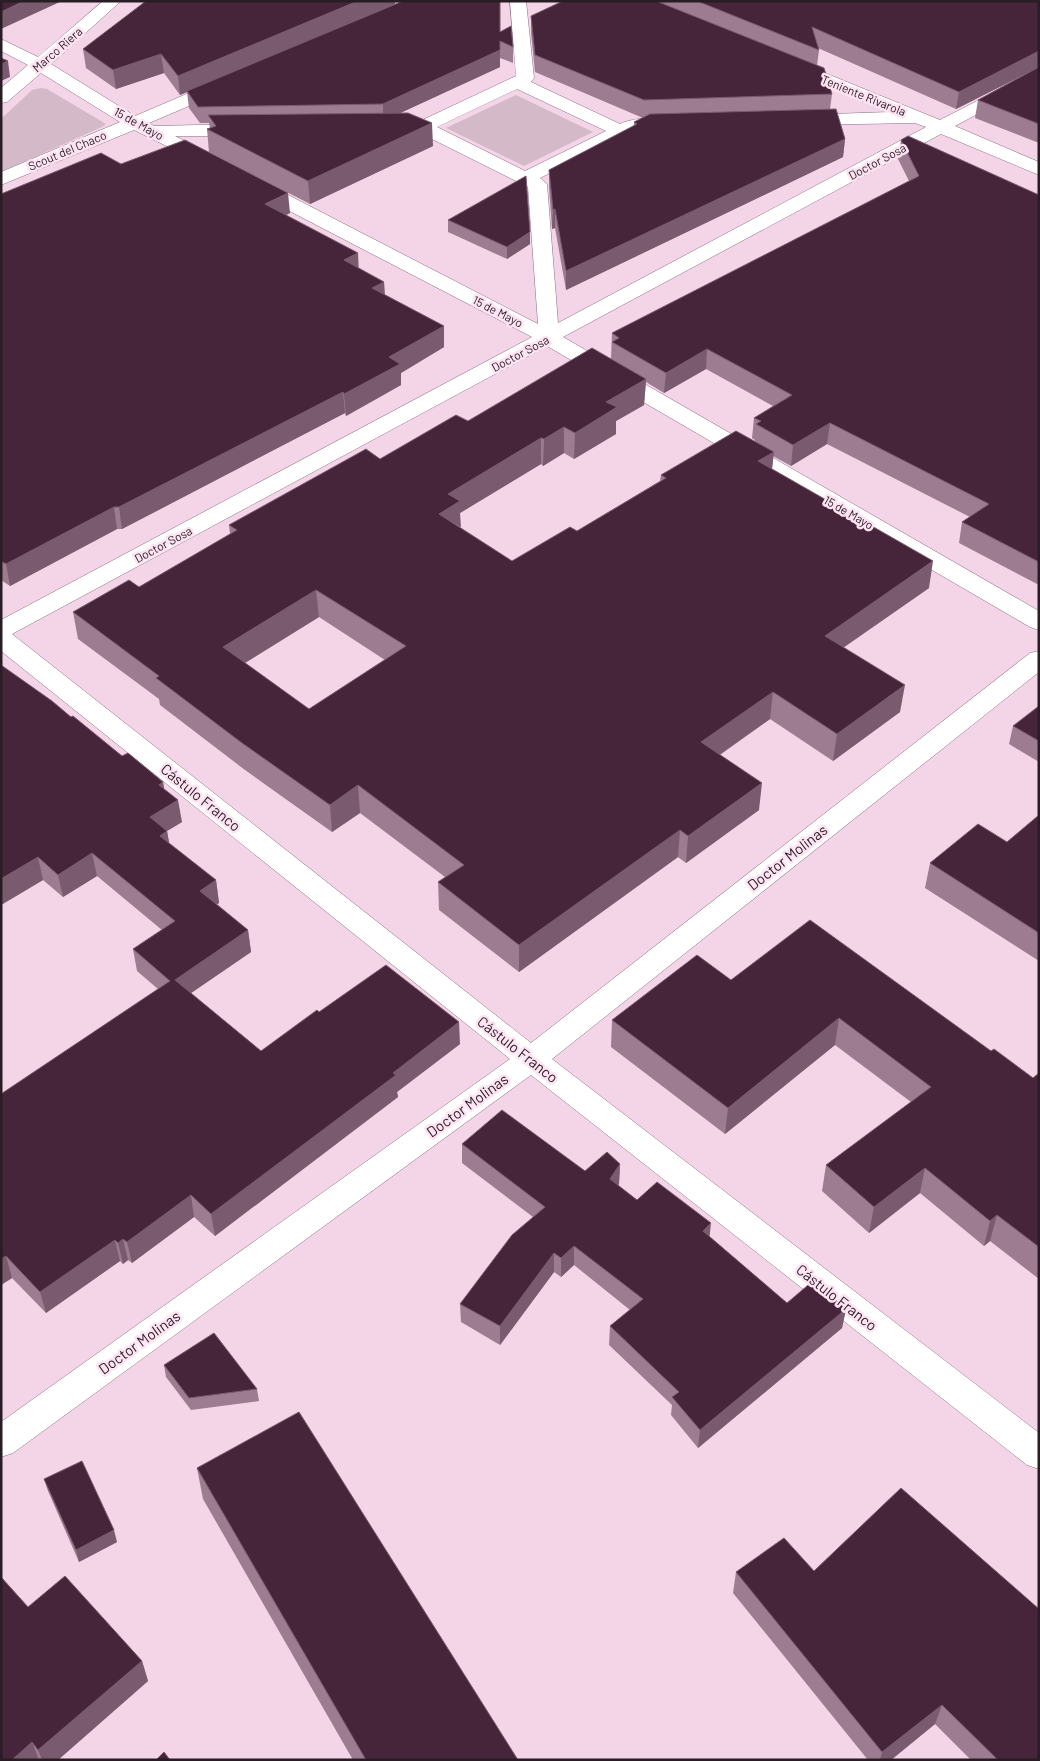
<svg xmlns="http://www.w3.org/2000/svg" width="1040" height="1761" font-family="Barlow,sans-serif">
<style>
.green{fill:#d4b9c9}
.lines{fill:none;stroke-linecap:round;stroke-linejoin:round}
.minor-casing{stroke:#8b6e80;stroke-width:1}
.minor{fill:#fff;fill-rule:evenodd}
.wall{fill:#9d7c91;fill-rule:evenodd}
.shaded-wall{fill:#7a5a6f}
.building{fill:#46253b;stroke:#7a5a6f;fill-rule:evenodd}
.labels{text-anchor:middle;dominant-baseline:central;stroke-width:5;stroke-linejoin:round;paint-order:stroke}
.far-street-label{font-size:12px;fill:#281d24;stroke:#fee3f3}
.street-label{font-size:15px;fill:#281d24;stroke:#fee3f3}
</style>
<rect width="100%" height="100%" fill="#f4d4e7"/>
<!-- green -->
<g class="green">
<polygon points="41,88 47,89 106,124 102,127 1,172 1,119 32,90"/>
<polygon points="516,95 593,132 524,166 446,128"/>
</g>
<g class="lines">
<!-- minor casing -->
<g class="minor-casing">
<g id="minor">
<polygon points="103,1 121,1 51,64 135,116 217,81 223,80 229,81 232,85 229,89 149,123 154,126 245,124 252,126 254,130 252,134 245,136 175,136 216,157 218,161 216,165 209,167 134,130 1,185 1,172 120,122 41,73 7,102 1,103 1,88 28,65 1,51 1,39 38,57"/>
<path d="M510,1H526L534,78L531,82L620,124C634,117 660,117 675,121L678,125L675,129L634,131L540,178L547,184L558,323L926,127L915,123L802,125L796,124L793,120L796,116L802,115L890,112L786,70L783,66L786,62L792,61L798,62L940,120L1039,69V81L955,126L1039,162V175L941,134L563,337L1039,611V630L1030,627L547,346L12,634L531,1043L1030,653L1039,651V672L552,1059L1039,1433V1469L1027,1465L531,1075L13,1453L1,1457V1422L510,1059L1,651V620L532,337L249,190L246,186L249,182L256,180L263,182L538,324L528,187L416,131L413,127L416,123L516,76ZM517,89L606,131L525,171L437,127Z"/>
</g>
</g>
<!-- minor -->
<use href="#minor" class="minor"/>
</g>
<!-- wall -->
<g class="wall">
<polygon points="563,1 1039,1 1039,143 975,118 978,100 1025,74 956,109 818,48 819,50 817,66 832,94 830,109 845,139 843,157 566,290 555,228 552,229 549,188 549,170 634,126 634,122 643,118 535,72 531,33 531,16"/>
<polygon points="395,4 500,32 513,47 513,63 500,58 500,67 400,113 433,146 310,204 209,152 207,129 210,128 209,123 200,123 189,108 187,92 180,95 164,73 116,89 86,68 83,49"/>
<path d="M901,140L1039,195V585L959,543L962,522L970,517L827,444L791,466L773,456L772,469L929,588L843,648L900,712L833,761L770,719L720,755L759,810L686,863L678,857L519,972L439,910L438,882L445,877L360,813L332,832L245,770L160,705L159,699L78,639L73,612L139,587L230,534L229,525L611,359L612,333L909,181L898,159ZM706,369L773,406L754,418L752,438L755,440V441L661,475L660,481L577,531L512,561L460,528V513L541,464L543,466L564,453L574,459L616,434V421L644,405L646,382L664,393ZM319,617L385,660L309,709L245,663Z"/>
<polygon points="121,164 290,213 286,215 358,268 384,282 385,295 444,326 444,347 401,373 401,385 346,416 345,413 122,529 117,529 10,586 1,580 1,194"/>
<polygon points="448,220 530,244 507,259 448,232"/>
<polygon points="1039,706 1039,762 1009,744 1013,726"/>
<polygon points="71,717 122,756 163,782 164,789 182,822 167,831 169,843 216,880 219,903 217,904 248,930 251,952 191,993 261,1051 319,1012 460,1044 397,1092 398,1097 215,1236 194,1217 132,1263 128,1260 123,1264 120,1261 46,1313 12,1278 1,1285 1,1094 158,989 137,971 133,949 162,930 97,876 63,897 43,880 1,905"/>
<polygon points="1039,815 1039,961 925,888 930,863 1007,842"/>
<polygon points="731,980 991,1051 1033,1078 1039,1073 1039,1279 990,1241 984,1246 920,1193 869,1233 822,1191 826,1165 911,1102 835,1045 725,1134 611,1047 612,1020"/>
<polygon points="462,1144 585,1171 620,1164 619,1184 618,1185 637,1200 710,1237 787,1303 846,1309 842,1328 698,1448 671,1415 672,1405 609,1345 610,1326 630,1310 574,1265 561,1277 554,1272 500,1345 461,1322 460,1304 533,1217 462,1163"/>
<polygon points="164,1365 257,1389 259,1401 191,1410 166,1377"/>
<polygon points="197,1468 518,1760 353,1760 203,1499"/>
<polygon points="44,1479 117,1542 79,1562 48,1491"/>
<polygon points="814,1571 1039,1760 971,1760 935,1724 891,1760 868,1760 733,1593 736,1572"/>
<polygon points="28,1607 142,1661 148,1681 58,1760 1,1760"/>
</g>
<!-- shaded-wall -->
<g class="shaded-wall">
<polygon points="24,1 62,1 1,29 1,12"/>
<polygon points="358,1 395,1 395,4 180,95 178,76"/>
<polygon points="500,50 500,67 383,121 383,104"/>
<polygon points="1039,51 1039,67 956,109 959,92"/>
<polygon points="161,54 164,73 116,89 113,70"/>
<polygon points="8,61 10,77 1,81 1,64"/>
<polygon points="432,123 433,146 310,204 308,181"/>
<polygon points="845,139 843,157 566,290 566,271"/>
<polygon points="288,193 290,213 267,224 265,204"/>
<polygon points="555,209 555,228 552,229 553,210"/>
<polygon points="530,232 530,244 507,259 507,247"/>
<polygon points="358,253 359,274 344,260"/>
<polygon points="384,282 385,303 372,288"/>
<polygon points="444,326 444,347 401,373 401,385 346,416 344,394 389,357"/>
<polygon points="707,349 706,369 664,393 666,373"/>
<polygon points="646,379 644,405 616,421 616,434 574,459 575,433 606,402"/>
<polygon points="343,392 345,413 122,529 119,507"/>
<polygon points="830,423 827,444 791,466 793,445"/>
<polygon points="564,427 564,453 543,466 544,439"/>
<polygon points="541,438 541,464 460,513 461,527 439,514 448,494"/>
<polygon points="774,452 771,478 758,461"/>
<polygon points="114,507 117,529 10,586 6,564"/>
<polygon points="933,561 929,588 821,663 825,636"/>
<polygon points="316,590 319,617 227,674 223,647"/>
<polygon points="905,685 900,712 833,761 837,734"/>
<polygon points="773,692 770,719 699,769 701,742"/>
<polygon points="163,782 167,805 159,785"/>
<polygon points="762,783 759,810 686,863 688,836"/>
<polygon points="358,785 360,813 332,832 330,805"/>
<polygon points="178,800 182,822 167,831 171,853 163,858 150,817"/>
<polygon points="680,830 678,857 519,972 519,945"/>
<polygon points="92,853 97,876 63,897 58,875"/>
<polygon points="38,857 43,880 1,905 1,879"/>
<polygon points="216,880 219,903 203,913 200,891"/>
<polygon points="248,930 251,952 178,1002 175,980"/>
<polygon points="839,1018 835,1045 725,1134 728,1108"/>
<polygon points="459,1022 460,1044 397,1092 398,1097 215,1236 211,1214 393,1073"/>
<polygon points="620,1164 619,1184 609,1198 610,1179"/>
<polygon points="925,1168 920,1193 869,1233 874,1207"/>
<polygon points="191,1195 194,1217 132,1263 127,1242"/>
<polygon points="997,1215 990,1241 984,1246 990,1221"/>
<polygon points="711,1223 709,1242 703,1231"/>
<polygon points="123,1239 128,1260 123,1264 118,1243"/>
<polygon points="115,1240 120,1261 46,1313 40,1292"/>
<polygon points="574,1246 574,1265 561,1277 561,1258"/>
<polygon points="554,1253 554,1272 500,1345 500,1326"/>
<polygon points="6,1256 12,1278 1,1285 1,1259"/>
<polygon points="846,1309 842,1328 698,1448 700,1430"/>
<polygon points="114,1530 117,1542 79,1562 76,1550"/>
<polygon points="142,1661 148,1681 58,1760 42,1760 38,1750"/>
<polygon points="942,1705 935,1724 891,1760 880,1760 882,1752"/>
<polygon points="32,1742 39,1760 12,1760"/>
</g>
<!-- building -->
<g class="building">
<polygon points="1,1 24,1 1,12"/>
<polygon points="146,1 358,1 178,76 161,54 113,70 83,49"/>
<polygon points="403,1 500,1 500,32 511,26 513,47 500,41 500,50 383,104 198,107 187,91"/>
<polygon points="563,1 656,1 824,68 832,94 644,100 535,55 531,16"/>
<polygon points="697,1 1039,1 1039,51 959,92 812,27 819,50"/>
<polygon points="1,58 8,61 1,64"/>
<polygon points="1039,67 1039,124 978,100"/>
<polygon points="836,109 845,139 566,271 555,209 553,210 549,170 637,124 634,122 650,114"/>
<polygon points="408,113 432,123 308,181 207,129 216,126 208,115"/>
<polygon points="908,136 1039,195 1039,562 962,522 989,504 830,423 793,445 756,424 761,421 754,418 792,395 707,349 666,373 612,342 619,338 612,333 919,176 901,140"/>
<polygon points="185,140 288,193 265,204 358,253 344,260 384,282 372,288 444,326 389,357 400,364 344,394 343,392 119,507 114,507 6,564 1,561 1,194 101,153 121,164"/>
<polygon points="526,176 530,232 507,247 448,220"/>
<path d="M592,348L646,379L606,402L617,407L575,433L564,427L544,439L541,438L448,494L460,501L439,514L512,561L570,527L577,531L666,478L661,475L736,431L774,452L758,461L933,561L825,636L905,685L837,734L773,692L701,742L762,783L688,836L680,830L519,945L438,882L464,865L358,785L330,805L242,743L156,678L159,676L73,612L129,580L139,587L237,530L229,525L366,449L380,459L456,415L468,421ZM316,590L406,646L309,709L223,647Z"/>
<polygon points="1,665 52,701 71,717 73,716 122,756 128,753 163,782 159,785 178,800 150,817 167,831 160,836 216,880 200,891 248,930 175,980 261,1051 317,1010 319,1012 386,965 459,1022 393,1073 396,1075 211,1214 191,1195 127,1242 123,1239 118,1243 115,1240 40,1292 6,1256 1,1259 1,1094 170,981 133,949 175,921 92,853 58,875 38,857 1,879"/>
<polygon points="1039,706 1039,741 1013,726"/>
<polygon points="1039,815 1039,933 930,863 978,824 1007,842"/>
<polygon points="810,920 991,1051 994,1049 1033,1078 1039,1073 1039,1247 997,1215 990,1221 925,1168 874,1207 826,1165 931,1087 839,1018 728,1108 612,1020 697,955 731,980"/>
<polygon points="502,1110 585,1171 607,1152 620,1164 610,1179 637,1200 657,1182 711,1223 703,1231 787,1303 814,1280 846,1309 700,1430 672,1397 679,1392 610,1326 643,1299 574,1246 561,1258 554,1253 500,1326 460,1304 512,1235 545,1207 462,1144"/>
<polygon points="214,1333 257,1389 189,1398 164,1365"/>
<polygon points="299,1412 518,1760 366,1760 197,1468"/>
<polygon points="82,1461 114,1530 76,1550 44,1479"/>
<polygon points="901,1488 1039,1609 1039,1760 998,1760 942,1705 882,1752 736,1572 784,1538 814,1571"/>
<polygon points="65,1576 142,1661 38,1750 32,1742 12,1760 1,1760 1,1577 28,1607"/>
<polygon points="164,1752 170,1760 156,1760"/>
</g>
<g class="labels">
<!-- far-street labels -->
<g class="far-street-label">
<text transform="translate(57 49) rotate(-41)">Marco Riera</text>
<text transform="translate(864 95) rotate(22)">Teniente Rivarola</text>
<text transform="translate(139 123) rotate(29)">15 de Mayo</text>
<text transform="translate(67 150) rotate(-23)">Scout del Chaco</text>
<text transform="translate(877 161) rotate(-28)">Doctor Sosa</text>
<text transform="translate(498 311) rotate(27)">15 de Mayo</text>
<text transform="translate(520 353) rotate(-28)">Doctor Sosa</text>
<text transform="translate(849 512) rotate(30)">15 de Mayo</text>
<text transform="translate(163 544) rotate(-28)">Doctor Sosa</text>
</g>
<!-- street labels -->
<g class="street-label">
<text transform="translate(201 797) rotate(39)">Cástulo Franco</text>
<text transform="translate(787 857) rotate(-38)">Doctor Molinas</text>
<text transform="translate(518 1049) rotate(38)">Cástulo Franco</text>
<text transform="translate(467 1105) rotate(-36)">Doctor Molinas</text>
<text transform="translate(837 1297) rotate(38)">Cástulo Franco</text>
<text transform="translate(139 1342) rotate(-36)">Doctor Molinas</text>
</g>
</g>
<!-- border -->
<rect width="1040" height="1761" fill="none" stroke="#281d24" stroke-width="5"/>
</svg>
